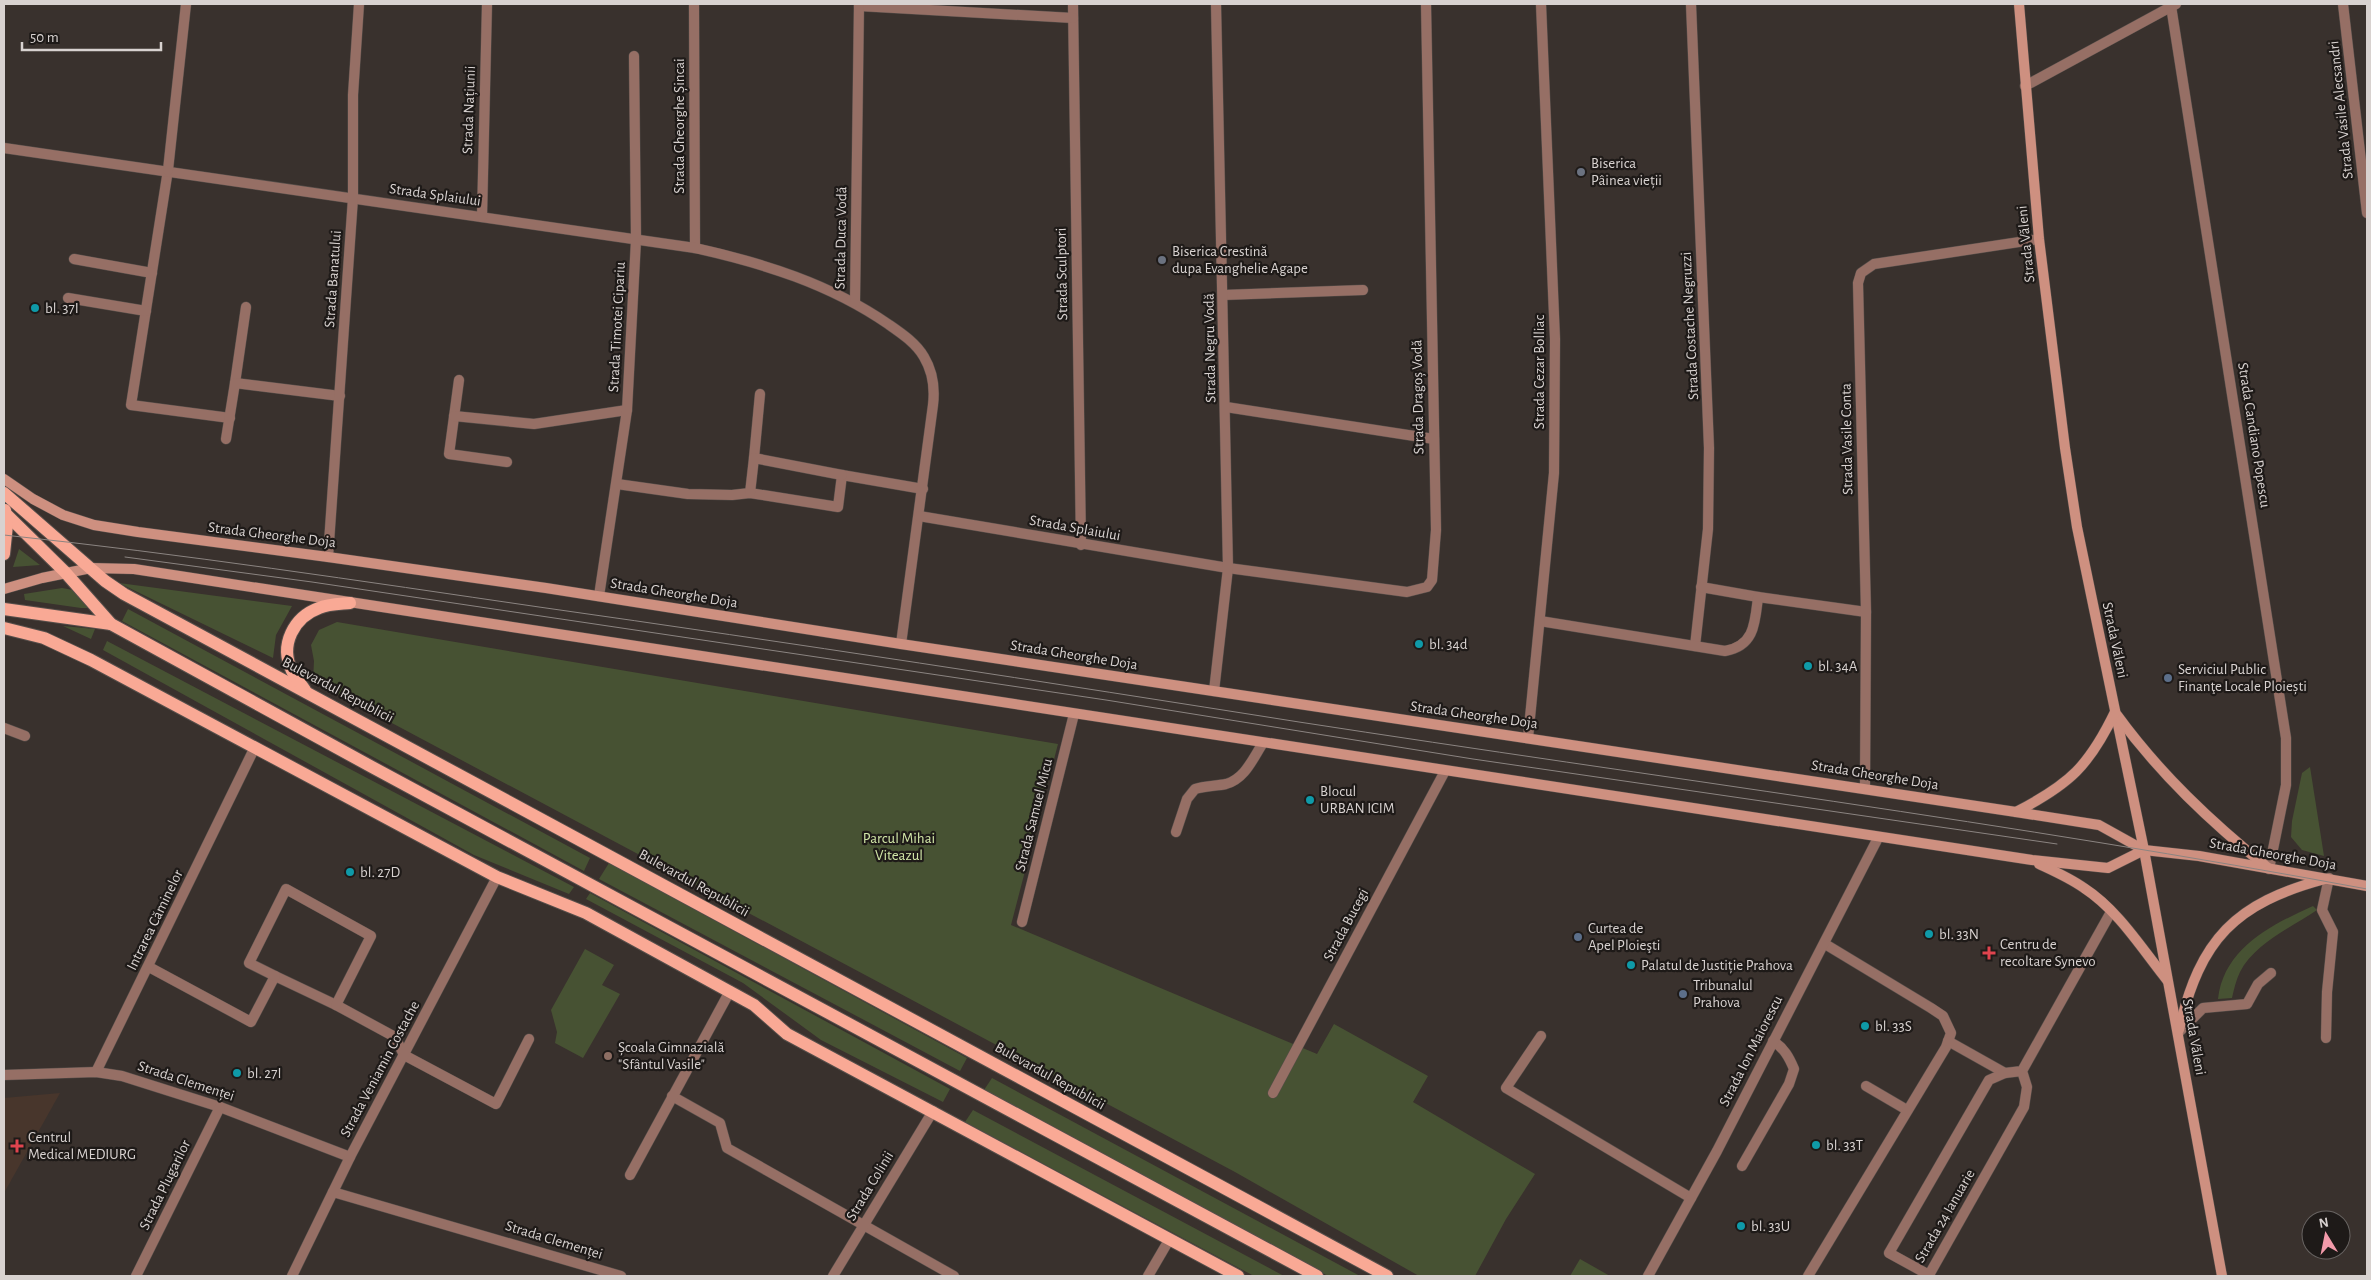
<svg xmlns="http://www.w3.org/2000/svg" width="2371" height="1280" font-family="'Alegreya Sans',sans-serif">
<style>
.medical{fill:#48362c}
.green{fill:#475233}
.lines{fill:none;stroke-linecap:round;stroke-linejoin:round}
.lane-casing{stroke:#564e4a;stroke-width:11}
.street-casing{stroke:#564e4a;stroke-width:11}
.secondary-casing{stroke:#564e4a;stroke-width:11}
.primary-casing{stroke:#564e4a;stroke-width:14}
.lane{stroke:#966f65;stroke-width:10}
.street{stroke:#966f65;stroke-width:10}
.secondary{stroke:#ce9080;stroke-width:10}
.primary{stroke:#f9a995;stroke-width:12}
.tram{stroke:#8b8481;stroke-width:1}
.worship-dot{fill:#6b7280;stroke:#1e1a18;stroke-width:2}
.culture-dot{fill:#0f9aa8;stroke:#1e1a18;stroke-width:2}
.service-dot{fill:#5c6f8a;stroke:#1e1a18;stroke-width:2}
.health-dot{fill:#e0444e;stroke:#1e1a18;stroke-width:2}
.education-dot{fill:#8d6e63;stroke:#1e1a18;stroke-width:2}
.labels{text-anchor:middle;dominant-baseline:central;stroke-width:4.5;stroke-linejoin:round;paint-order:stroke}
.street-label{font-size:15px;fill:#d8d2d0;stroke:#1e1a18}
.poi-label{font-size:15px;fill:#d8d2d0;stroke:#1e1a18;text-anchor:start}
.park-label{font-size:15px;fill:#d1e6a7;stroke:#1e1a18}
</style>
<rect width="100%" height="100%" fill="#39312d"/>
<!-- medical -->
<polygon class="medical" points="60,1093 4,1193 4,1098"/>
<!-- green -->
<g class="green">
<polygon points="19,549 40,565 13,567"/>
<polygon points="119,583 292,606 276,635 273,658"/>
<polygon points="62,588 73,590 91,608 81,608 25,600 24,594"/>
<polygon points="128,609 590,858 584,871 122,621"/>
<polygon points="337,622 1058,744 1011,925 1317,1054 1334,1024 1428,1076 1413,1102 1535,1174 1506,1219 1475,1276 1419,1276 1235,1172 313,681 314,661 311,645 319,630"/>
<polygon points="63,626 95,629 91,639"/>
<polygon points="107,641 574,887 569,894 474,855 103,650"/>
<polygon points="2310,767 2324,856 2302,850 2291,837 2292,821 2302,773"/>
<polygon points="609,863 967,1058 960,1071 599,879"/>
<polygon points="590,893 950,1089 943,1102 821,1040 743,983 586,899"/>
<path d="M2313,906L2317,910C2292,927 2254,944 2240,972C2236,980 2234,989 2232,998L2218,999C2224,948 2271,925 2313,906Z"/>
<polygon points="585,949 614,965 602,985 620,994 583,1058 555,1043 557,1032 551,1010"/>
<polygon points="992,1078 1360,1276 1328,1276 984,1090"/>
<polygon points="973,1110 1284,1276 1254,1276 965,1122"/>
<polygon points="1580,1259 1610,1276 1570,1276"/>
</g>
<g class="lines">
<!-- lane casing -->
<g class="lane-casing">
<g id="lane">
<polyline points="168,170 131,405 230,418"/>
<polyline points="74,259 152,273"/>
<polyline points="1223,295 1363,290"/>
<polyline points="68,298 146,311"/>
<polyline points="459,380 449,454 507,462"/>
<polyline points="235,383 246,307"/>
<polyline points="454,416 534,424 627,410"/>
<polyline points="226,439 235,383 340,396"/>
<polyline points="754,458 760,394"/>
<polyline points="617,484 688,494 732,495 750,493 838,507 842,475 923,489"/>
<polyline points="750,493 754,458 842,475"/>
<polyline points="4,728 25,736"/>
<path d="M1176,832L1187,799L1195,789C1205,786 1216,786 1226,784C1245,779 1253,758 1263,743"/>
<polyline points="149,967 251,1022 275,976 336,1005 395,1037 404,1055 496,1104 529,1039"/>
<polyline points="275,976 249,963 286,889 371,936 336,1005"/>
<polyline points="2178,1033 2203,1008 2247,1004 2258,984 2271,973"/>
<polyline points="1541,1036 1506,1088 1691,1198"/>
<polyline points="2326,1038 2327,992 2333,932 2322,910 2329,878"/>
<polyline points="1866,1086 1907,1110"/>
<polyline points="672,1096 720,1123 727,1148 954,1276"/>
<path d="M1742,1166L1789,1084L1794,1069C1789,1057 1784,1048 1773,1041"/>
<polyline points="630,1175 730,991"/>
<polyline points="1808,1276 1946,1047 1951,1033 1943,1016 1931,1008 1825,944"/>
</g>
</g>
<!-- street casing -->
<g class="street-casing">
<g id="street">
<polyline points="694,4 695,248"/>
<polyline points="1073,4 1081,545"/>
<polyline points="1691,4 1709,448 1708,529 1695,646"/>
<polyline points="2343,4 2367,213"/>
<polyline points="859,6 1073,18"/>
<polyline points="2171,6 2286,738 2286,785 2269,869"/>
<polyline points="2025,86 2176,4"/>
<path d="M4,148L695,248C763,263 830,284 888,324C901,333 916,343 924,357C933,372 935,388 933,405L901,644"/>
<polyline points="168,170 186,4"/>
<polyline points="482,217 487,4"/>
<polyline points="855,302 859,4"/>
<polyline points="1226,407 1434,439"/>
<polyline points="919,516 1228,568 1407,592 1427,587 1432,580 1436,530 1426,4"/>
<polyline points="328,557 353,198 353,95 359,4"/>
<polyline points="1701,587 1758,597"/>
<polyline points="599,596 627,410 636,240 634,56"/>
<path d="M1540,621L1725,651C1755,646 1755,622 1758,597L1866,612"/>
<polyline points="1214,691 1228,568 1216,4"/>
<polyline points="1528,738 1554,473 1555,339 1541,4"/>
<polyline points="1865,788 1866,612 1858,283 1861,273 1874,264 2039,239"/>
<polyline points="1022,922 1074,714"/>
<polyline points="1948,1041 2005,1073"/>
<polyline points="2022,1071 2027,1087 2024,1107 1929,1275 1889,1253 1989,1080 2005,1073 2022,1071 2111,912"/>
<polyline points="96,1072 255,747"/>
<polyline points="4,1075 96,1072 122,1076 220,1107 350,1157"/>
<polyline points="1273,1093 1445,771"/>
<polyline points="333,1192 621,1276"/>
<polyline points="136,1276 220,1107"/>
<polyline points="292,1276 350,1157 497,877"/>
<polyline points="833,1276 933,1111"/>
<polyline points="1148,1276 1169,1240"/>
<polyline points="1648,1276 1717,1151 1878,838"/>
</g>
</g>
<!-- secondary casing -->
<g class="secondary-casing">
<g id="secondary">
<polyline points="2019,4 2039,239 2065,448 2077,527 2144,850 2222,1276"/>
<polyline points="4,479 33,499 63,515 94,525 138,532 328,557 546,588 901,644 2016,812 2099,825 2144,850 2199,856 2367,886"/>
<polyline points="4,589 42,578 91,568 134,569 2032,860 2108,868 2144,850"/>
<path d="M2117,715C2160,774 2211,822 2268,868"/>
<path d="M2016,812C2070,784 2089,766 2115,712"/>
<path d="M2039,864C2054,871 2070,878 2084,888C2118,910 2142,949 2167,980"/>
<path d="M2179,1030C2200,939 2235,903 2325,879"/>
</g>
</g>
<!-- primary casing -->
<g class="primary-casing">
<g id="primary">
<polyline points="4,493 105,581 124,594 1387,1276"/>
<polyline points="5,513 65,572 111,624 372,767 1317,1276"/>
<polyline points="4,554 7,525 5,510"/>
<polyline points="4,609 111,624"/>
<polyline points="4,628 44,638 91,660 497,877 586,913 754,1005 787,1034 1238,1276"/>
<path d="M305,690C301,684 295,677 292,671C279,645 294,617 319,608C328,604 340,604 350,603"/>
</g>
</g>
<!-- lane -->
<use href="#lane" class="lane"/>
<!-- street -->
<use href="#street" class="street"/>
<!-- secondary -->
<use href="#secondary" class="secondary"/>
<!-- primary -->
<use href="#primary" class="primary"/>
<!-- tram -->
<g class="tram">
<path d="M4,535C183,554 361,581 539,607C793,643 1046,682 1299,722C1655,777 2013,823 2367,889"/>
<polyline points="125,557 312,582 1106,700 1473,759 2057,844"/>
</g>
</g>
<!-- markers -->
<g class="worship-dot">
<circle cx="1581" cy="172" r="5"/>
<circle cx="1162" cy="260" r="5"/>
</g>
<g class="culture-dot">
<circle cx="35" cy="308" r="5"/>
<circle cx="1419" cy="644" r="5"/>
<circle cx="1808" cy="666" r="5"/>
<circle cx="1310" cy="800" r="5"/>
<circle cx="350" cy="872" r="5"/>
<circle cx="1929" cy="934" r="5"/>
<circle cx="1631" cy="965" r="5"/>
<circle cx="1865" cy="1026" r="5"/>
<circle cx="237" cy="1073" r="5"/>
<circle cx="1816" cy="1145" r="5"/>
<circle cx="1741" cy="1226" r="5"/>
</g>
<g class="service-dot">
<circle cx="2168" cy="678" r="5"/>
<circle cx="1578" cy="937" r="5"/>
<circle cx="1683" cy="994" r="5"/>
</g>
<g class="health-dot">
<path d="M1986.5 945.5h5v5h5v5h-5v5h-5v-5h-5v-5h5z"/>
<path d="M14.5 1138.5h5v5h5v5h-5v5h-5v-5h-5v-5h5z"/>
</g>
<circle class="education-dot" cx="608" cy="1056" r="5"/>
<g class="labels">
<!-- street labels -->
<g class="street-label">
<text transform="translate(469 110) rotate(-88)">Strada Națiunii</text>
<text transform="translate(2341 110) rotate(-96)">Strada Vasile Alecsandri</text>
<text transform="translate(679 126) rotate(-90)">Strada Gheorghe Șincai</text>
<text transform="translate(435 195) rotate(8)">Strada Splaiului</text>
<text transform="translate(841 238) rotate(-89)">Strada Duca Vodă</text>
<text transform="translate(2026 244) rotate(-96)">Strada Văleni</text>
<text transform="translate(1062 274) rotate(-91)">Strada Sculptori</text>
<text transform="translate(333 279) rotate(-86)">Strada Banatului</text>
<text transform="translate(1690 326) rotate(-93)">Strada Costache Negruzzi</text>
<text transform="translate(617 327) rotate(-87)">Strada Timotei Cipariu</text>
<text transform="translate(1210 348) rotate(-91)">Strada Negru Vodă</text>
<text transform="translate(1539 372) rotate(-90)">Strada Cezar Bolliac</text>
<text transform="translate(1418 397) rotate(-91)">Strada Dragoș Vodă</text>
<text transform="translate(2254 435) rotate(81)">Strada Candiano Popescu</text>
<text transform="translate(1847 439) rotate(-91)">Strada Vasile Conta</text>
<text transform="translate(1075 528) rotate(10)">Strada Splaiului</text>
<text transform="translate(272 535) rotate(7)">Strada Gheorghe Doja</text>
<text transform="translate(674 593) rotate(9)">Strada Gheorghe Doja</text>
<text transform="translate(2115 640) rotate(78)">Strada Văleni</text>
<text transform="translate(1074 655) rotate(9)">Strada Gheorghe Doja</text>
<text transform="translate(338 690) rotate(28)">Bulevardul Republicii</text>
<text transform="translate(1474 715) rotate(8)">Strada Gheorghe Doja</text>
<text transform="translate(1875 775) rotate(9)">Strada Gheorghe Doja</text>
<text transform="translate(1034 815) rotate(-76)">Strada Samuel Micu</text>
<text transform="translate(2273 854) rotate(10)">Strada Gheorghe Doja</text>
<text transform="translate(694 883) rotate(29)">Bulevardul Republicii</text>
<text transform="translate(155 920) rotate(-64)">Intrarea Căminelor</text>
<text transform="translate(1346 925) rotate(-62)">Strada Bucegi</text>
<text transform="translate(2194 1037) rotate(80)">Strada Văleni</text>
<text transform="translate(1751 1051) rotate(-63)">Strada Ion Maiorescu</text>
<text transform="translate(380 1069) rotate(-62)">Strada Veniamin Costache</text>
<text transform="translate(1050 1076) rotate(29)">Bulevardul Republicii</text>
<text transform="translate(186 1081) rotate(18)">Strada Clemenței</text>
<text transform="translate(165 1185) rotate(-64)">Strada Plugarilor</text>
<text transform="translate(870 1186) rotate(-59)">Strada Colinii</text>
<text transform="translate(1945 1216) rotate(-60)">Strada 24 Ianuarie</text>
<text transform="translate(554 1240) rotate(17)">Strada Clemenței</text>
</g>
<!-- poi labels -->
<g class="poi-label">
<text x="1591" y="163">Biserica<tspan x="1591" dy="17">Pâinea vieții</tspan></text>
<text x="1172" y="251">Biserica Crestină<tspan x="1172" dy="17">dupa Evanghelie Agape</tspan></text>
<text x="45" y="308">bl. 37I</text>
<text x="1429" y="644">bl. 34d</text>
<text x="1818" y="666">bl. 34A</text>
<text x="2178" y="669">Serviciul Public<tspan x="2178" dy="17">Finanţe Locale Ploiești</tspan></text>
<text x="1320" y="791">Blocul<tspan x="1320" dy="17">URBAN ICIM</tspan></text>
<text x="360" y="872">bl. 27D</text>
<text x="1588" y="928">Curtea de<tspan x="1588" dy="17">Apel Ploieşti</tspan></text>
<text x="1939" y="934">bl. 33N</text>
<text x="2000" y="944">Centru de<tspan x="2000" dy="17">recoltare Synevo</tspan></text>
<text x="1641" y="965">Palatul de Justiție Prahova</text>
<text x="1693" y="985">Tribunalul<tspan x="1693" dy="17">Prahova</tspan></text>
<text x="1875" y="1026">bl. 33S</text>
<text x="618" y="1047">Școala Gimnazială<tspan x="618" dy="17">"Sfântul Vasile"</tspan></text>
<text x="247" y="1073">bl. 27I</text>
<text x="28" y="1137">Centrul<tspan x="28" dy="17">Medical MEDIURG</tspan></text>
<text x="1826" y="1145">bl. 33T</text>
<text x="1751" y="1226">bl. 33U</text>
</g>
<!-- park labels -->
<g class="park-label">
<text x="899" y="838">Parcul Mihai<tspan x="899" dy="17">Viteazul</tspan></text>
</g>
</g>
<!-- border -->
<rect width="2371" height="1280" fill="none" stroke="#d8d2d0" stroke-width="10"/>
<!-- north arrow -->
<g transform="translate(2326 1235) rotate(350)"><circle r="24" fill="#1e1a18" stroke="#686462"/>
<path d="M0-4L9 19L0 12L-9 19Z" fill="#f39aaa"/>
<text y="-8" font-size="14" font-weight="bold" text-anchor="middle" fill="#d8d2d0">N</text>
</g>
<!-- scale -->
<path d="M22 42v8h139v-8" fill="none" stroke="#d8d2d0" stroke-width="2.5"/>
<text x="30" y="42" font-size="15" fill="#d8d2d0" stroke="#1e1a18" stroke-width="4" paint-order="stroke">50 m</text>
</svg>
